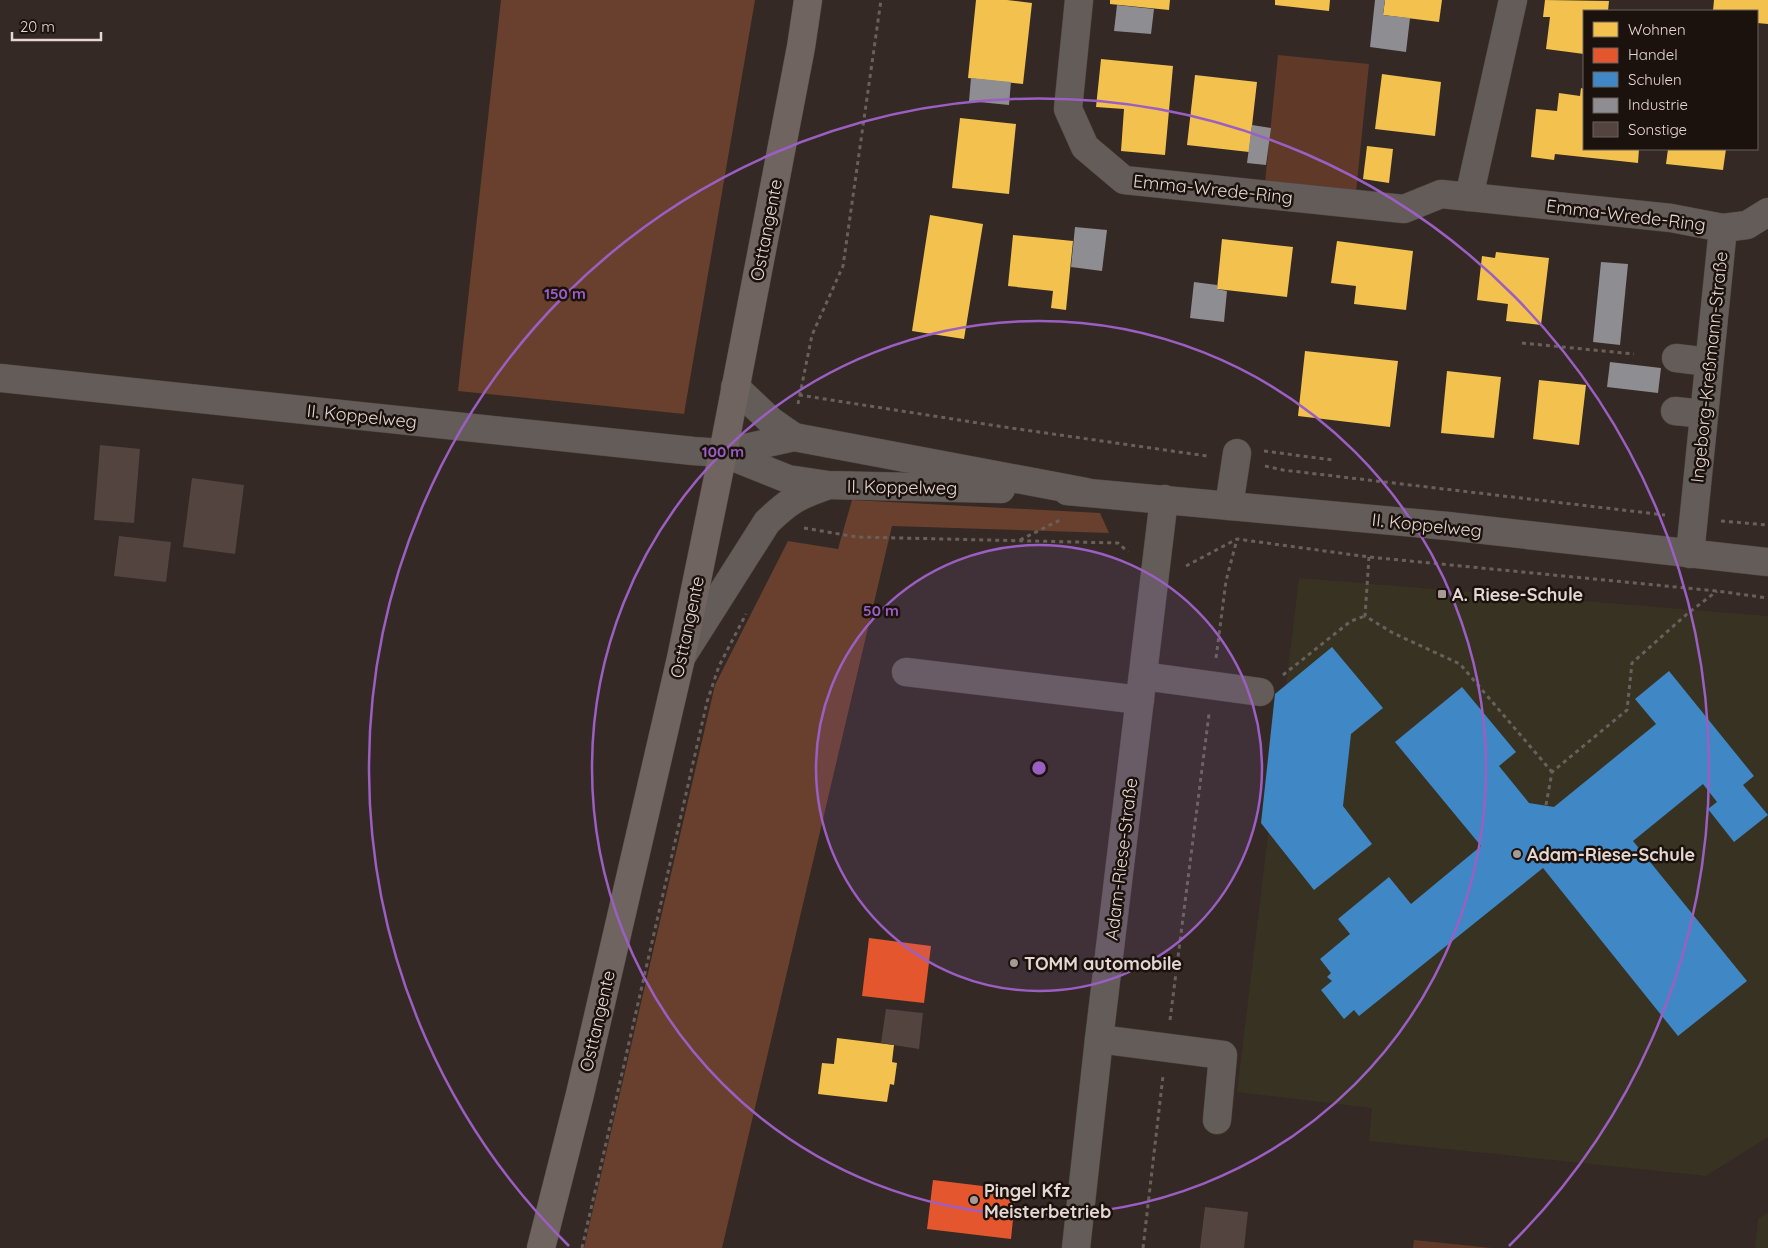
<svg xmlns="http://www.w3.org/2000/svg" width="1768" height="1248" font-family="Quicksand,sans-serif">
<style>
.education{fill:#383222}
.green{fill:#603929}
.forest{fill:#69402e}
.homes{fill:#f2c14e}
.shops{fill:#e4572e}
.schools{fill:#3f88c5}
.industry{fill:#8d8d92}
.building{fill:#53443f}
.lines{fill:none;stroke-linecap:round;stroke-linejoin:round}
.minor-casing{stroke:#4f4641;stroke-width:29}
.major-casing{stroke:#4f4641;stroke-width:29}
.path{stroke:#69605d;stroke-width:3;stroke-dasharray:4 4;stroke-linecap:butt}
.minor{stroke:#645c59;stroke-width:28}
.major{stroke:#706460;stroke-width:28}
.ring{fill:none;stroke:#9b5fc4;stroke-width:2.5}
.poi-dot{fill:#a79a94;stroke:#1b120e;stroke-width:2}
.labels{text-anchor:middle;dominant-baseline:central;stroke-width:5;stroke-linejoin:round;paint-order:stroke}
.street-label{font-size:18px;fill:#e5d7d1;stroke:#1b120e}
.poi-label{font-size:18px;font-weight:bold;fill:#e5d7d1;stroke:#1b120e;text-anchor:start}
.centre{fill:#9b5fc4;stroke:#1b120e;stroke-width:2.5}
.ring-label{font-size:15px;text-anchor:middle;font-weight:bold;fill:#9b5fc4;stroke:#1b120e;stroke-width:5;stroke-linejoin:round;paint-order:stroke}
</style>
<rect width="100%" height="100%" fill="#342924"/>
<!-- education -->
<g class="education">
<polygon points="1299,578 1768,616 1768,1137 1706,1176 1369,1141 1372,1108 1237,1092"/>
<polygon points="1768,1212 1768,1248 1755,1248 1758,1219"/>
</g>
<!-- green -->
<g class="green">
<polygon points="1278,55 1369,64 1356,192 1265,183"/>
<polygon points="1414,1240 1492,1248 1413,1248"/>
</g>
<!-- forest -->
<g class="forest">
<polygon points="501,0 755,0 684,414 458,391"/>
<polygon points="852,500 1100,513 1109,533 892,526 722,1248 584,1248 715,685 788,541 838,549"/>
</g>
<!-- homes -->
<g class="homes">
<polygon points="976,0 1007,0 1032,3 1023,84 968,78"/>
<polygon points="1110,0 1170,0 1169,10 1110,4"/>
<polygon points="1275,0 1330,0 1329,11 1275,5"/>
<polygon points="1385,0 1442,0 1439,22 1383,15"/>
<polygon points="1545,0 1609,1 1608,11 1584,11 1584,54 1546,49 1550,17 1543,17"/>
<polygon points="1714,0 1768,0 1768,24 1757,23 1757,11 1713,11"/>
<polygon points="1101,59 1173,66 1165,155 1121,151 1124,109 1096,107"/>
<polygon points="1382,74 1441,82 1435,136 1375,129"/>
<polygon points="1195,75 1257,82 1249,152 1187,145"/>
<polygon points="1581,88 1584,89 1584,149 1639,149 1638,163 1555,154 1554,160 1531,157 1536,109 1557,111 1559,93 1580,96"/>
<polygon points="960,118 1016,124 1009,194 952,188"/>
<polygon points="1367,146 1393,149 1389,183 1363,179"/>
<polygon points="1668,149 1726,149 1723,170 1666,164"/>
<polygon points="930,215 983,224 964,339 912,331"/>
<polygon points="1013,235 1073,241 1066,310 1051,308 1053,291 1008,286"/>
<polygon points="1222,239 1293,247 1287,297 1217,289"/>
<polygon points="1337,241 1413,251 1406,310 1354,304 1356,286 1331,283"/>
<polygon points="1496,252 1549,258 1541,325 1506,321 1508,304 1477,300 1482,256 1495,258"/>
<polygon points="1305,351 1398,361 1390,427 1298,416"/>
<polygon points="1447,371 1501,377 1494,438 1441,433"/>
<polygon points="1539,380 1586,385 1579,445 1533,439"/>
<polygon points="837,1038 894,1045 892,1062 897,1063 894,1085 890,1084 887,1102 818,1094 822,1063 834,1064"/>
</g>
<!-- shops -->
<g class="shops">
<polygon points="869,938 931,946 924,1003 862,996"/>
<polygon points="933,1180 1016,1190 1011,1239 927,1229"/>
</g>
<!-- schools -->
<g class="schools">
<polygon points="1332,647 1383,708 1351,734 1343,806 1372,844 1314,890 1261,823 1275,694"/>
<polygon points="1669,671 1754,776 1743,785 1768,815 1734,842 1708,809 1717,802 1703,784 1633,841 1747,981 1678,1036 1543,868 1359,1016 1354,1010 1344,1019 1321,990 1332,981 1327,977 1331,973 1320,959 1350,934 1338,919 1389,877 1411,904 1481,846 1395,742 1462,687 1516,752 1499,766 1529,803 1554,807 1656,724 1635,699"/>
</g>
<!-- industry -->
<g class="industry">
<polygon points="1375,0 1385,0 1383,15 1410,18 1406,52 1370,47"/>
<polygon points="1117,5 1154,9 1151,34 1114,31"/>
<polygon points="971,78 1011,82 1009,105 969,101"/>
<polygon points="1252,125 1271,128 1266,165 1247,163"/>
<polygon points="1075,227 1107,230 1102,271 1071,267"/>
<polygon points="1601,262 1628,264 1620,345 1593,342"/>
<polygon points="1194,282 1217,285 1217,289 1227,291 1224,322 1190,318"/>
<polygon points="1610,362 1661,368 1658,393 1607,387"/>
</g>
<!-- building -->
<g class="building">
<polygon points="100,445 140,449 134,523 94,520"/>
<polygon points="192,478 244,485 235,554 183,547"/>
<polygon points="119,536 171,542 166,582 114,576"/>
<polygon points="886,1009 923,1013 919,1049 881,1043"/>
<polygon points="1205,1207 1248,1212 1244,1248 1200,1248"/>
</g>
<g class="lines">
<!-- minor casing -->
<g class="minor-casing">
<g id="minor">
<polyline points="1079,0 1068,109 1085,147 1124,180 1404,209 1441,194 1671,218 1723,228"/>
<polyline points="1469,197 1513,0"/>
<polyline points="1676,358 1709,362"/>
<polyline points="0,378 693,451 723,453 794,437 1086,492"/>
<polyline points="735,387 771,421 794,437"/>
<polyline points="1675,411 1704,414"/>
<polyline points="723,453 788,479 828,485 1001,489"/>
<polyline points="1067,491 1448,526 1768,562"/>
<polyline points="1229,506 1237,453"/>
<polyline points="1690,554 1723,228 1747,225 1768,212"/>
<path d="M682,656L767,522C789,501 797,496 826,486"/>
<polyline points="906,672 1140,700"/>
<polyline points="1143,676 1260,692"/>
<polyline points="1099,1039 1223,1055 1217,1120"/>
<polyline points="1076,1248 1099,1039 1164,499"/>
</g>
</g>
<!-- major casing -->
<g class="major-casing">
<polyline id="major" points="541,1248 580,1094 681,658 723,453 801,47 808,0"/>
</g>
<!-- path -->
<g class="path">
<polyline points="1522,343 1634,354"/>
<polyline points="799,395 1004,427 1207,456"/>
<polyline points="798,404 812,335 843,266 881,0"/>
<polyline points="1264,451 1333,460"/>
<polyline points="1265,466 1283,470 1665,515"/>
<polyline points="1721,521 1768,525"/>
<polyline points="804,528 857,537 1118,543 1128,552"/>
<polyline points="1020,540 1058,521 1062,521"/>
<polyline points="1369,557 1365,616 1393,633 1460,664 1552,772"/>
<polyline points="1186,566 1237,539 1369,557 1717,591 1768,598"/>
<polyline points="1216,658 1226,581 1237,539"/>
<polyline points="1283,675 1351,621 1365,616"/>
<polyline points="1546,805 1552,772 1627,710 1632,663 1687,614 1717,591"/>
<polyline points="1170,1020 1209,714"/>
<polyline points="582,1248 707,702 719,666 746,614"/>
<polyline points="1143,1248 1163,1076"/>
</g>
<!-- minor -->
<use href="#minor" class="minor"/>
<!-- major -->
<use href="#major" class="major"/>
</g>
<!-- distance rings -->
<circle cx="1039" cy="768" r="223" fill="#9b5fc4" fill-opacity=".12"/>
<g class="ring">
<circle cx="1039" cy="768" r="223"/>
<circle cx="1039" cy="768" r="447"/>
<path d="M569 1246A670 670 0 1 1 1509 1246"/>
</g>
<!-- markers -->
<g class="poi-dot">
<rect x="1437" y="589" width="10" height="10" rx="2.5"/>
<circle cx="1517" cy="854" r="5"/>
<circle cx="1014" cy="963" r="5"/>
<circle cx="974" cy="1200" r="5"/>
</g>
<g class="labels">
<!-- street labels -->
<g class="street-label">
<text transform="translate(1213 189) rotate(6)">Emma-Wrede-Ring</text>
<text transform="translate(1626 215) rotate(7)">Emma-Wrede-Ring</text>
<text transform="translate(766 230) rotate(-79)">Osttangente</text>
<text transform="translate(1709 367) rotate(-84)">Ingeborg-Kreßmann-Straße</text>
<text transform="translate(362 416) rotate(6)">II. Koppelweg</text>
<text transform="translate(902 487) rotate(1)">II. Koppelweg</text>
<text transform="translate(1427 525) rotate(6)">II. Koppelweg</text>
<text transform="translate(687 627) rotate(-78)">Osttangente</text>
<text transform="translate(1121 859) rotate(-83)">Adam-Riese-Straße</text>
<text transform="translate(597 1021) rotate(-77)">Osttangente</text>
</g>
<!-- poi labels -->
<g class="poi-label">
<text x="1452" y="594">A. Riese-Schule</text>
<text x="1527" y="854">Adam-Riese-Schule</text>
<text x="1024" y="963">TOMM automobile</text>
<text x="984" y="1190">Pingel Kfz<tspan x="984" dy="21">Meisterbetrieb</tspan></text>
</g>
</g>
<circle cx="1039" cy="768" r="8" class="centre"/>
<g class="ring-label">
<text x="565" y="299">150 m</text>
<text x="723" y="457">100 m</text>
<text x="881" y="616">50 m</text>
</g>
<!-- legend -->
<rect x="1583" y="10" width="175" height="140" fill="#1b120e" stroke="#6c615c"/>
<rect x="1593" y="22" width="25" height="15" fill="#f2c14e" stroke="#6c615c"/>
<text x="1628" y="35" font-size="15" fill="#e5d7d1">Wohnen</text>
<rect x="1593" y="48" width="25" height="15" fill="#e4572e" stroke="#6c615c"/>
<text x="1628" y="60" font-size="15" fill="#e5d7d1">Handel</text>
<rect x="1593" y="72" width="25" height="15" fill="#3f88c5" stroke="#6c615c"/>
<text x="1628" y="85" font-size="15" fill="#e5d7d1">Schulen</text>
<rect x="1593" y="98" width="25" height="15" fill="#8d8d92" stroke="#6c615c"/>
<text x="1628" y="110" font-size="15" fill="#e5d7d1">Industrie</text>
<rect x="1593" y="122" width="25" height="15" fill="#53443f" stroke="#6c615c"/>
<text x="1628" y="135" font-size="15" fill="#e5d7d1">Sonstige</text>
<!-- scale -->
<path d="M12 32v8h89v-8" fill="none" stroke="#e5d7d1" stroke-width="2.5"/>
<text x="20" y="32" font-size="15" fill="#e5d7d1" stroke="#1b120e" stroke-width="4" paint-order="stroke">20 m</text>
</svg>
